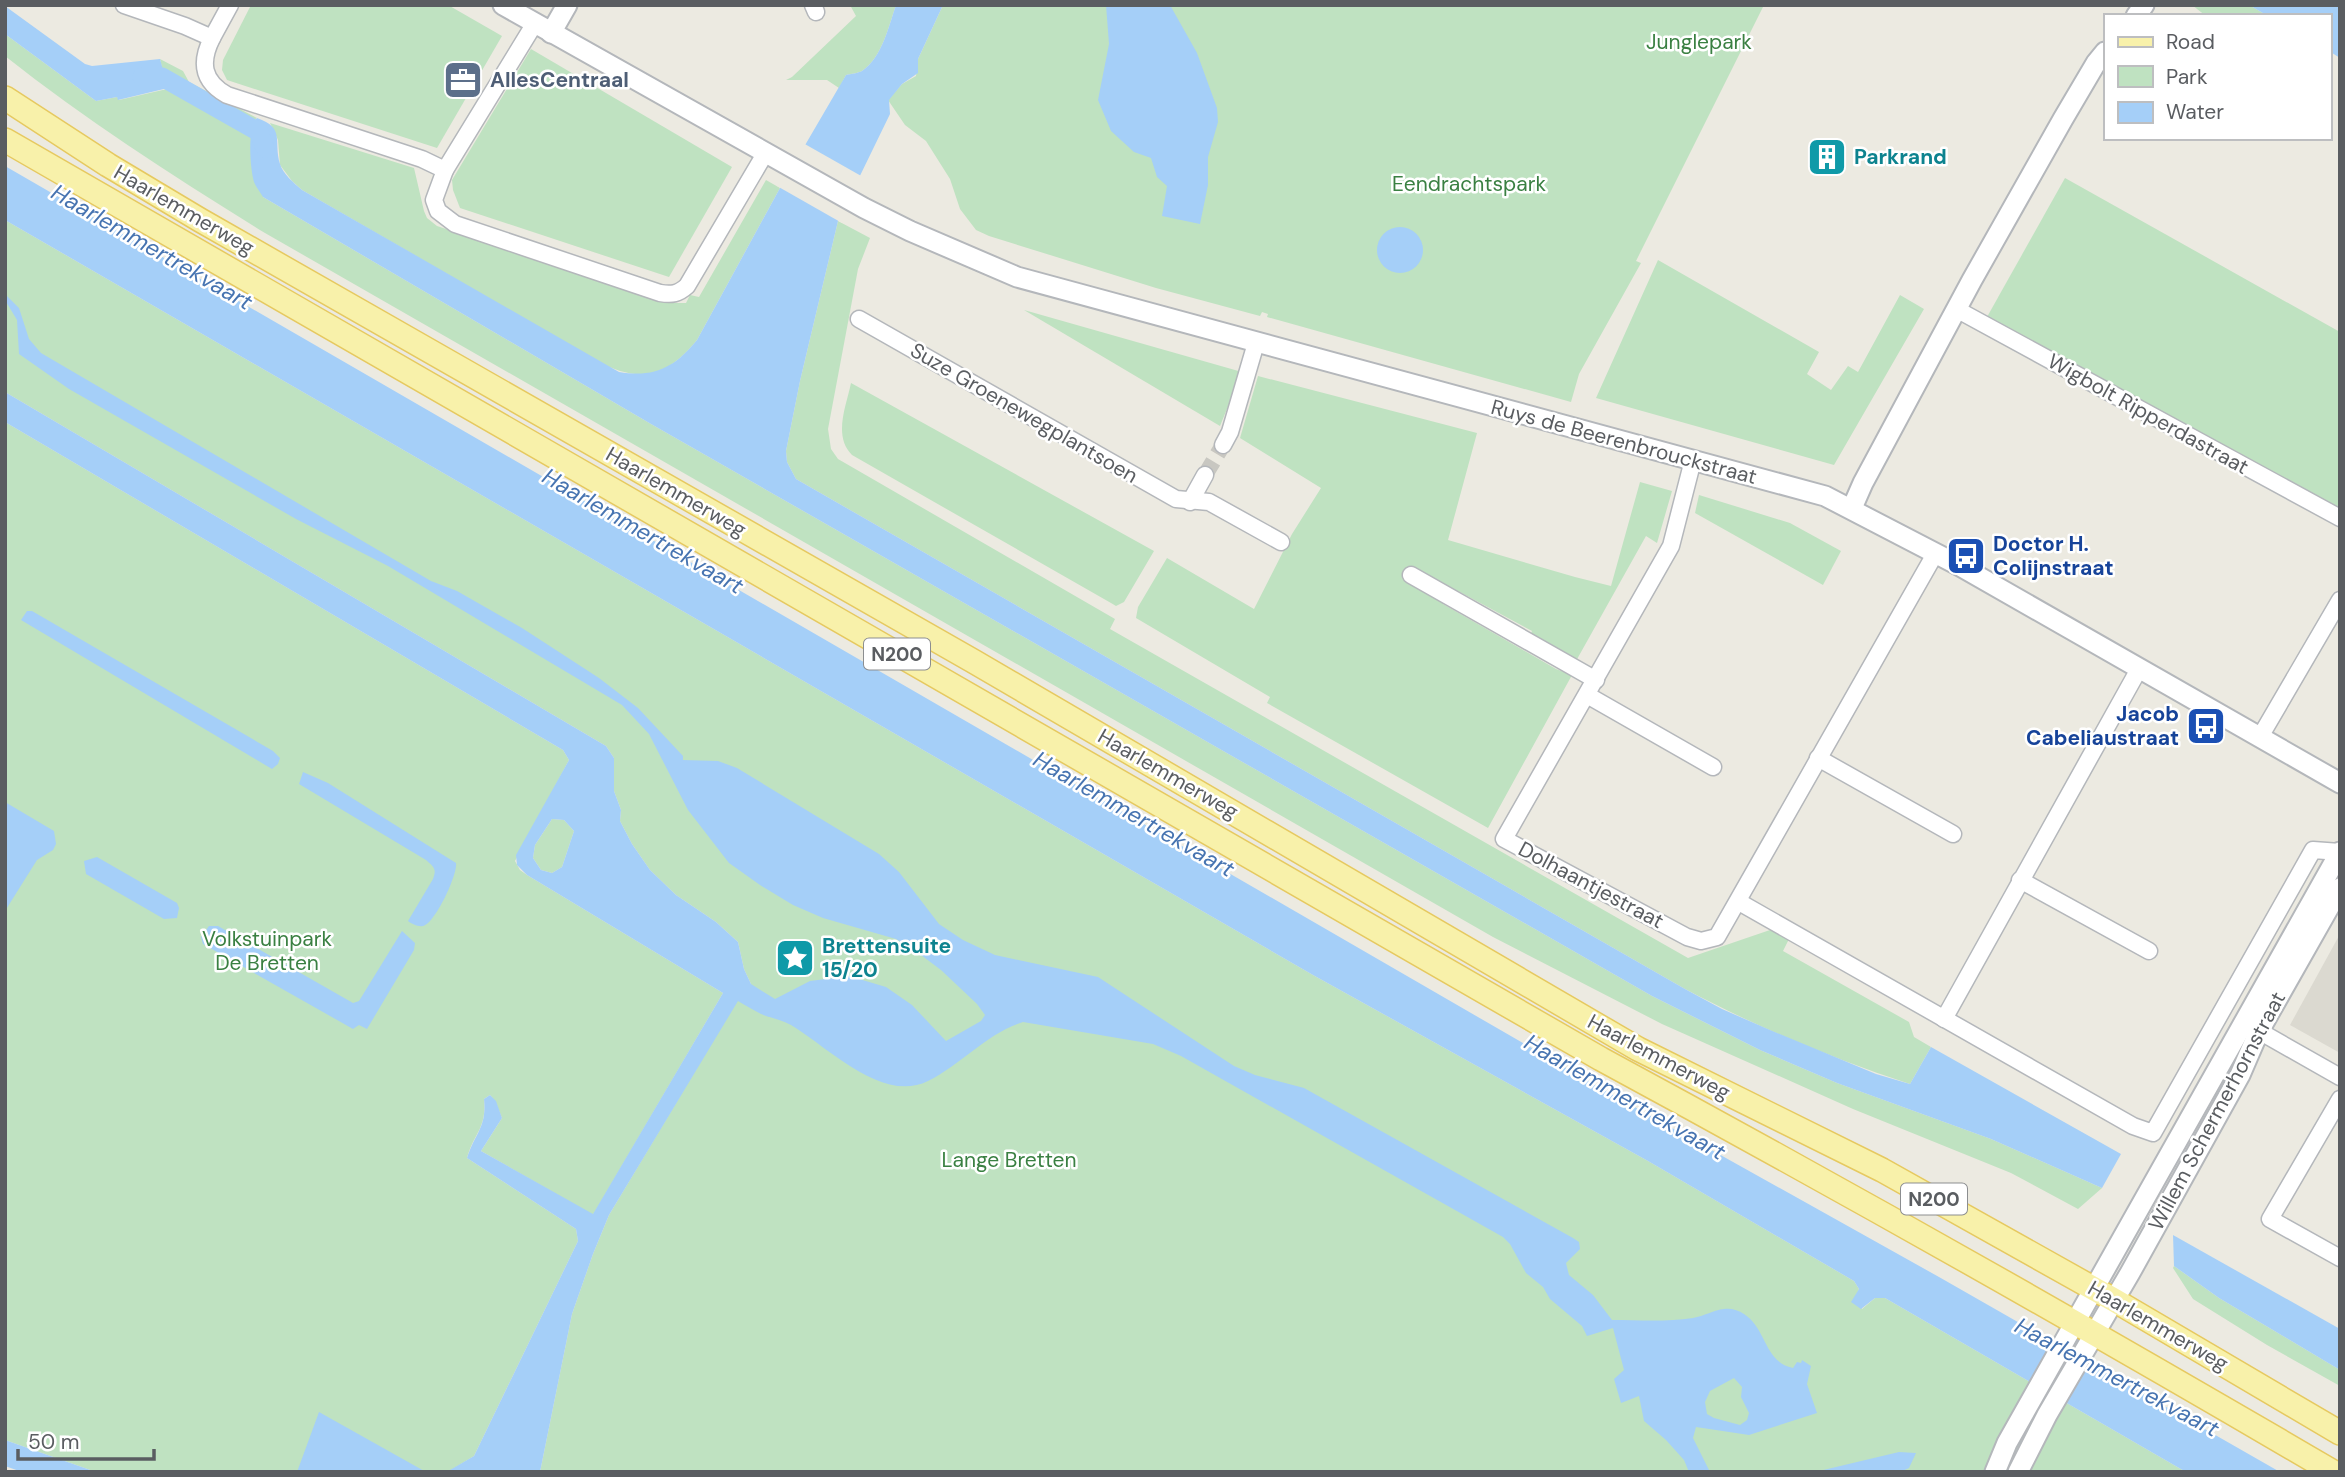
<svg xmlns="http://www.w3.org/2000/svg" width="2345" height="1477" font-family="'DM Sans',sans-serif">
<style>
.education{fill:#dbd9d0}
.green{fill:#bfe2c1}
.water{fill:#a5cff8;fill-rule:evenodd}
.pier{fill:#eceae1}
.lines{fill:none;stroke-linecap:round;stroke-linejoin:round}
.canal{stroke:#a5cff8;stroke-width:19}
.minor-tunnel{stroke:#c8c7c1;stroke-width:16;stroke-dasharray:16 8;stroke-linecap:butt}
.minor-casing{stroke:#b4b7bb;stroke-width:19}
.tertiary-casing{stroke:#b4b7bb;stroke-width:23}
.primary-casing{stroke:#e6c960;stroke-width:26}
.minor{stroke:#fff;stroke-width:16}
.tertiary{stroke:#fff;stroke-width:19}
.primary{stroke:#f8f1aa;stroke-width:23}
.labels{text-anchor:middle;dominant-baseline:central;stroke-width:5;stroke-linejoin:round;paint-order:stroke}
.shield{fill:#fff;stroke:#8c8e90;stroke-width:2}
.shield-label{font-size:19px;font-weight:bold;fill:#5a5d61}
.park-label{font-size:21px;fill:#3a8042;stroke:#fff}
.service-label{font-size:21px;font-weight:bold;fill:#4e5e75;stroke:#fff;text-anchor:start}
.culture-label{font-size:21px;font-weight:bold;fill:#0d838f;stroke:#fff;text-anchor:start}
.street-label{font-size:21px;fill:#5a5d61;stroke:#fff}
.transit-label{font-size:21px;font-weight:bold;fill:#164399;stroke:#fff;text-anchor:start}
.water-label{font-size:23px;font-style:italic;fill:#4774b1;stroke:#fff}
</style>
<rect width="100%" height="100%" fill="#eceae1"/>
<!-- education -->
<polygon class="education" points="2340,934 2340,1053 2290,1025"/>
<!-- green -->
<g class="green">
<polygon points="251,5 448,5 502,36 437,148 227,80 222,70 223,60"/>
<path d="M850,5H896C889,25 882,58 862,71C858,73 851,74 846,75L839,88L827,80H786L792,77L856,16Z"/>
<polygon points="943,5 1764,5 1636,261 1641,263 1579,374 1571,402 1267,317 1268,314 1262,312 1260,316 1156,288 989,236 976,230 960,209 950,179 926,141 905,125 888,100 902,84 916,76 918,59"/>
<polygon points="2192,5 2249,5 2268,16 2206,16"/>
<path d="M5,34L96,101L117,97L119,100L167,89L160,59L183,71L189,82L257,118L253,121L263,197L651,424L1652,996L1760,1050L1837,1083L1991,1139L2102,1188L2078,1209L2011,1173L1853,1109L1662,1024L1493,937L265,233C176,178 87,121 5,56Z"/>
<polygon points="531,49 732,167 669,277 460,208 453,190 452,180"/>
<path d="M270,123L414,168L424,211L427,218L437,226L671,303H686L690,295L699,297L766,180L780,188L697,340C667,377 640,384 597,361L302,190L292,181L280,165L278,140Z"/>
<polygon points="2065,178 2340,332 2340,516 1987,317"/>
<polygon points="5,220 1313,975 1648,1161 1854,1281 1859,1289 1856,1296 1862,1309 1875,1298 1885,1298 2186,1472 540,1472 572,1314 593,1254 609,1215 737,1001 751,984 744,969 738,942 716,922 676,895 650,870 632,844 620,821 621,810 614,791 614,758 606,746 5,392"/>
<path d="M838,221L870,238L858,269L828,429L831,449L838,459L1115,619L1110,629L1688,958L1770,930L1789,939L1783,951L1909,1022L1914,1037L1931,1047L1910,1084C1833,1059 1757,1027 1685,989L796,479L787,462L786,451L800,381Z"/>
<polygon points="1658,260 1819,352 1807,374 1831,390 1848,366 1858,372 1900,295 1924,309 1834,465 1596,398"/>
<polygon points="1024,310 1242,372 1220,426"/>
<polygon points="1258,376 1477,433 1448,540 1575,577 1611,586 1640,482 1672,491 1657,543 1646,536 1576,661 1530,636 1532,631 1458,591 1443,604 1556,669 1572,675 1488,828 1267,703 1270,697 1136,618 1138,607 1167,558 1254,609 1292,534 1321,488 1240,438"/>
<path d="M851,383L1154,551L1124,602L1116,606L1111,603L852,455C833,436 846,407 851,383Z"/>
<path d="M5,422L563,750L569,760L515,861L520,870L527,875L723,993L593,1215L481,1151L502,1118L495,1101L490,1095L484,1099C487,1128 474,1133 467,1158L576,1229L578,1241L474,1456L451,1470L454,1472H96L5,1440Z"/>
<polygon points="1699,495 1790,523 1841,551 1823,585 1695,513"/>
<polygon points="552,819 564,820 574,831 562,867 552,873 541,870 533,858 535,845"/>
<polygon points="2174,1266 2219,1298 2340,1370 2340,1386 2267,1345 2193,1299 2173,1268"/>
</g>
<!-- water -->
<g class="water">
<path d="M896,5H943L918,59V73L902,84L889,100L890,114L838,221L800,381L786,451L787,462L796,479L1685,989L1722,1009L1770,1030L1876,1074L1910,1084L1931,1047L2121,1154L2102,1188L1991,1139L1837,1083L1760,1050L1652,996L651,424L263,197C260,192 256,187 254,182C250,168 247,128 257,118C286,128 273,141 280,164C283,174 294,183 302,190L619,372C655,378 675,367 697,340L780,188L846,75C851,74 858,73 862,71C882,58 889,25 896,5Z"/>
<polygon points="1106,5 1170,5 1197,53 1217,108 1218,122 1208,157 1208,185 1200,224 1162,216 1167,186 1157,177 1151,158 1134,152 1111,131 1098,100 1109,44"/>
<polygon points="2249,5 2340,5 2340,58 2329,51 2329,16 2268,16"/>
<polygon points="5,6 85,64 92,66 160,59 168,88 118,100 117,97 96,101 5,34"/>
<polygon points="5,166 1606,1091 1939,1277 2280,1472 2186,1472 1885,1298 1875,1298 1861,1309 1851,1302 1859,1289 1854,1281 1648,1161 1313,975 5,220"/>
<circle cx="1400" cy="250" r="23"/>
<path d="M5,294L19,308L29,339L41,353L431,581L457,591L522,628L599,678L638,708L683,756V760L718,761L737,768L879,854L899,872L939,924L963,940L995,955L1098,977L1234,1066L1255,1075L1304,1088L1573,1238L1579,1242L1580,1249L1566,1263L1569,1275L1593,1295L1612,1320C1638,1320 1667,1322 1693,1318C1704,1316 1714,1310 1724,1309C1731,1308 1738,1310 1744,1314C1767,1329 1764,1362 1793,1368L1797,1362L1801,1363L1802,1360L1811,1366L1807,1384L1817,1413L1749,1435L1696,1427L1693,1438L1710,1472H1689L1684,1460L1666,1440L1644,1421L1639,1396L1621,1403L1614,1379L1624,1370L1613,1328L1587,1336L1582,1326L1550,1299L1543,1287L1526,1273L1510,1244L1503,1237L1181,1056L1153,1044L1023,1022C987,1033 962,1064 928,1081C882,1104 828,1047 791,1025C782,1020 771,1018 761,1014C753,1010 745,1005 738,1001L609,1215L593,1254L572,1314L540,1472L450,1470L474,1456L578,1241L576,1229L467,1158C475,1133 487,1127 484,1099L490,1095L496,1101L502,1118L481,1151L593,1214L723,993L527,875L517,865L516,855L569,760L563,750L5,422V392L606,746L614,758V791L621,810L620,821L632,844L650,870L676,895L716,922L738,942L744,969L751,984L775,999L810,981L849,976L886,987L912,1005L946,1041L981,1021L985,1015L977,1004L941,970L917,952L896,939L823,918L793,905L760,885L729,863L688,810L649,734L622,705L388,566L296,519L69,389L19,354L17,320L5,300ZM552,819L564,820L574,831L562,867L552,873L541,870L533,858L535,845ZM1734,1378L1742,1387L1741,1397L1749,1413L1747,1420L1740,1425L1714,1418L1707,1414L1705,1402L1710,1391Z"/>
<polygon points="27,611 32,611 273,751 280,758 278,764 272,769 21,620"/>
<path d="M303,772L328,783L456,863C458,874 435,924 423,926C418,927 412,924 408,921L433,879C437,869 434,867 426,860L299,784Z"/>
<polygon points="5,802 54,831 56,844 53,850 37,860 5,911"/>
<polygon points="97,857 177,903 179,908 177,918 164,919 86,874 84,861"/>
<polygon points="209,926 218,926 353,1003 359,1001 402,931 415,943 414,950 367,1029 359,1025 353,1029 203,944 201,937"/>
<polygon points="2173,1235 2340,1329 2340,1370 2219,1298 2174,1266"/>
<polygon points="319,1412 426,1472 297,1472"/>
<polygon points="5,1440 96,1472 22,1472 5,1466"/>
<polygon points="1899,1452 1916,1453 1909,1468 1900,1472 1815,1472"/>
</g>
<!-- pier -->
<polygon class="pier" points="803,143 863,177 842,223 777,186"/>
<g class="lines">
<!-- canal -->
<polyline class="canal" points="142,77 162,77 259,132 265,148"/>
<!-- minor-tunnel -->
<polyline class="minor-tunnel" points="1205,475 1223,445"/>
<!-- minor casing -->
<g class="minor-casing">
<g id="minor">
<path d="M124,5L185,26L212,38C200,62 202,81 227,95L422,159L445,170L434,200L438,211L455,224L660,293C672,295 678,294 687,286L766,152"/>
<polyline points="813,5 816,12"/>
<polyline points="212,38 230,5"/>
<polyline points="445,170 535,23"/>
<polyline points="1956,309 2340,518"/>
<polyline points="859,319 1176,499 1209,502 1281,542"/>
<polyline points="1223,445 1230,432 1256,343"/>
<polyline points="1693,460 1671,546 1504,839 1687,937 1701,941 1717,937 1935,554"/>
<polyline points="1190,502 1205,475"/>
<polyline points="1411,575 1596,680"/>
<polyline points="1587,695 1713,767"/>
<polyline points="2260,737 2340,600"/>
<polyline points="1818,758 1953,834"/>
<polyline points="2020,880 2149,951"/>
<polyline points="1739,902 2133,1126 2153,1133 2313,850 2340,852"/>
<polyline points="1944,1019 2139,669"/>
<polyline points="2259,1031 2340,1077"/>
<polyline points="2340,1099 2270,1219 2340,1258"/>
</g>
</g>
<!-- tertiary casing -->
<g class="tertiary-casing">
<g id="tertiary">
<polyline points="503,5 864,208 910,231 1017,277 1825,496 1960,566 2340,783"/>
<polyline points="2136,16 2144,5"/>
<polyline points="551,33 567,5"/>
<polyline points="1852,508 1863,483 1972,280 2063,119 2096,63 2105,52"/>
<polyline points="1995,1472 2007,1443 2340,852"/>
<polyline points="2018,1472 2047,1415 2130,1273 2240,1075 2259,1031 2340,888"/>
</g>
</g>
<!-- primary casing -->
<g class="primary-casing">
<g id="primary">
<polyline points="5,98 108,165 200,220 973,661 1638,1049 1882,1170 2114,1300 2340,1433"/>
<path d="M5,140L1601,1059C1847,1192 2091,1330 2333,1472"/>
</g>
</g>
<!-- minor -->
<use href="#minor" class="minor"/>
<!-- tertiary -->
<use href="#tertiary" class="tertiary"/>
<!-- primary -->
<use href="#primary" class="primary"/>
</g>
<!-- icons -->
<defs>
<g id="office-square" transform="scale(2.0125)"><rect x="-9" y="-9" width="18" height="18" rx="4" fill="#5c6f8a" stroke="#fff"/><path d="M-6-3h4V-5.5h4V-3h4V5H-6ZM-1-4.5V-3h2v-1.5ZM-6 0V1H6V0Z" fill="#fff"/></g>
<g id="building-square" transform="scale(2.0125)"><rect x="-9" y="-9" width="18" height="18" rx="4" fill="#0f9aa8" stroke="#fff"/><path d="M-4-6H4V6H1V3H-1V6H-4ZM-2.5-4.3h1.7v1.8h-1.7ZM.8-4.3h1.7v1.8H.8ZM-2.5-1h1.7V.8h-1.7ZM.8-1h1.7V.8H.8Z" fill="#fff"/></g>
<g id="bus-square" transform="scale(2.0125)"><rect x="-9" y="-9" width="18" height="18" rx="4" fill="#1a4fb4" stroke="#fff"/><path d="M-5-6H5V4H4V6H2V4H-2V6H-4V4H-5ZM-3.5-4V0h7V-4ZM-3.5 1.2v1.5H-2V1.2ZM2 1.2v1.5H3.5V1.2Z" fill="#fff"/></g>
<g id="sight-square" transform="scale(2.0125)"><rect x="-9" y="-9" width="18" height="18" rx="4" fill="#0f9aa8" stroke="#fff"/><path d="M0-6L1.8-2.2L6-1.7L2.9 1.2L3.7 5.4L0 3.3L-3.7 5.4L-2.9 1.2L-6-1.7L-1.8-2.2Z" fill="#fff"/></g>
</defs>
<g fill-rule="evenodd">
<use href="#office-square" x="463" y="80"/>
<use href="#building-square" x="1827" y="157"/>
<use href="#bus-square" x="1966" y="556"/>
<use href="#bus-square" x="2206" y="726"/>
<use href="#sight-square" x="795" y="958"/>
</g>
<g class="labels">
<!-- shield labels -->
<g class="shield">
<rect x="864" y="638.5" width="66" height="31" rx="5"/>
<rect x="1901" y="1183.5" width="66" height="31" rx="5"/>
</g>
<g class="shield-label">
<text x="897" y="654">N200</text>
<text x="1934" y="1199">N200</text>
</g>
<!-- park labels -->
<g class="park-label">
<text x="1699" y="42">Junglepark</text>
<text x="1469" y="184">Eendrachtspark</text>
<text x="267" y="939">Volkstuinpark<tspan x="267" dy="24">De Bretten</tspan></text>
<text x="1009" y="1160">Lange Bretten</text>
</g>
<!-- service labels -->
<g class="service-label">
<text x="490" y="80">AllesCentraal</text>
</g>
<!-- culture labels -->
<g class="culture-label">
<text x="1854" y="157">Parkrand</text>
<text x="822" y="946">Brettensuite<tspan x="822" dy="24">15/20</tspan></text>
</g>
<!-- street labels -->
<g class="street-label">
<text transform="translate(184 210) rotate(30)">Haarlemmerweg</text>
<text transform="translate(1024 413) rotate(30)">Suze Groenewegplantsoen</text>
<text transform="translate(2148 414) rotate(29)">Wigbolt Ripperdastraat</text>
<text transform="translate(1624 442) rotate(15)">Ruys de Beerenbrouckstraat</text>
<text transform="translate(676 492) rotate(30)">Haarlemmerweg</text>
<text transform="translate(1168 774) rotate(30)">Haarlemmerweg</text>
<text transform="translate(1591 885) rotate(28)">Dolhaantjestraat</text>
<text transform="translate(1659 1057) rotate(28)">Haarlemmerweg</text>
<text transform="translate(2217 1111) rotate(-62)">Willem Schermerhornstraat</text>
<text transform="translate(2158 1326) rotate(30)">Haarlemmerweg</text>
</g>
<!-- transit labels -->
<g class="transit-label">
<text x="1993" y="544">Doctor H.<tspan x="1993" dy="24">Colijnstraat</tspan></text>
<text x="2179" y="714" text-anchor="end">Jacob<tspan x="2179" dy="24">Cabeliaustraat</tspan></text>
</g>
<!-- water labels -->
<g class="water-label">
<text transform="translate(152 247) rotate(30)">Haarlemmertrekvaart</text>
<text transform="translate(643 531) rotate(30)">Haarlemmertrekvaart</text>
<text transform="translate(1134 814) rotate(30)">Haarlemmertrekvaart</text>
<text transform="translate(1625 1097) rotate(30)">Haarlemmertrekvaart</text>
<text transform="translate(2117 1377) rotate(28)">Haarlemmertrekvaart</text>
</g>
</g>
<!-- border -->
<rect width="2345" height="1477" fill="none" stroke="#5a5d61" stroke-width="14"/>
<!-- legend -->
<rect x="2104" y="14" width="228" height="126" fill="#ffffff" stroke="#bdbec0" stroke-width="2"/>
<rect x="2118" y="37" width="35" height="10" fill="#f8f1aa" stroke="#bdbec0" stroke-width="2"/>
<text x="2166" y="49" font-size="21" fill="#5a5d61">Road</text>
<rect x="2118" y="66" width="35" height="21" fill="#bfe2c1" stroke="#bdbec0" stroke-width="2"/>
<text x="2166" y="84" font-size="21" fill="#5a5d61">Park</text>
<rect x="2118" y="102" width="35" height="21" fill="#a5cff8" stroke="#bdbec0" stroke-width="2"/>
<text x="2166" y="119" font-size="21" fill="#5a5d61">Water</text>
<!-- scale -->
<path d="M18 1449v10h136v-10" fill="none" stroke="#5a5d61" stroke-width="3.5"/>
<text x="28" y="1449" font-size="21" fill="#5a5d61" stroke="#ffffff" stroke-width="5" paint-order="stroke">50 m</text>
</svg>
